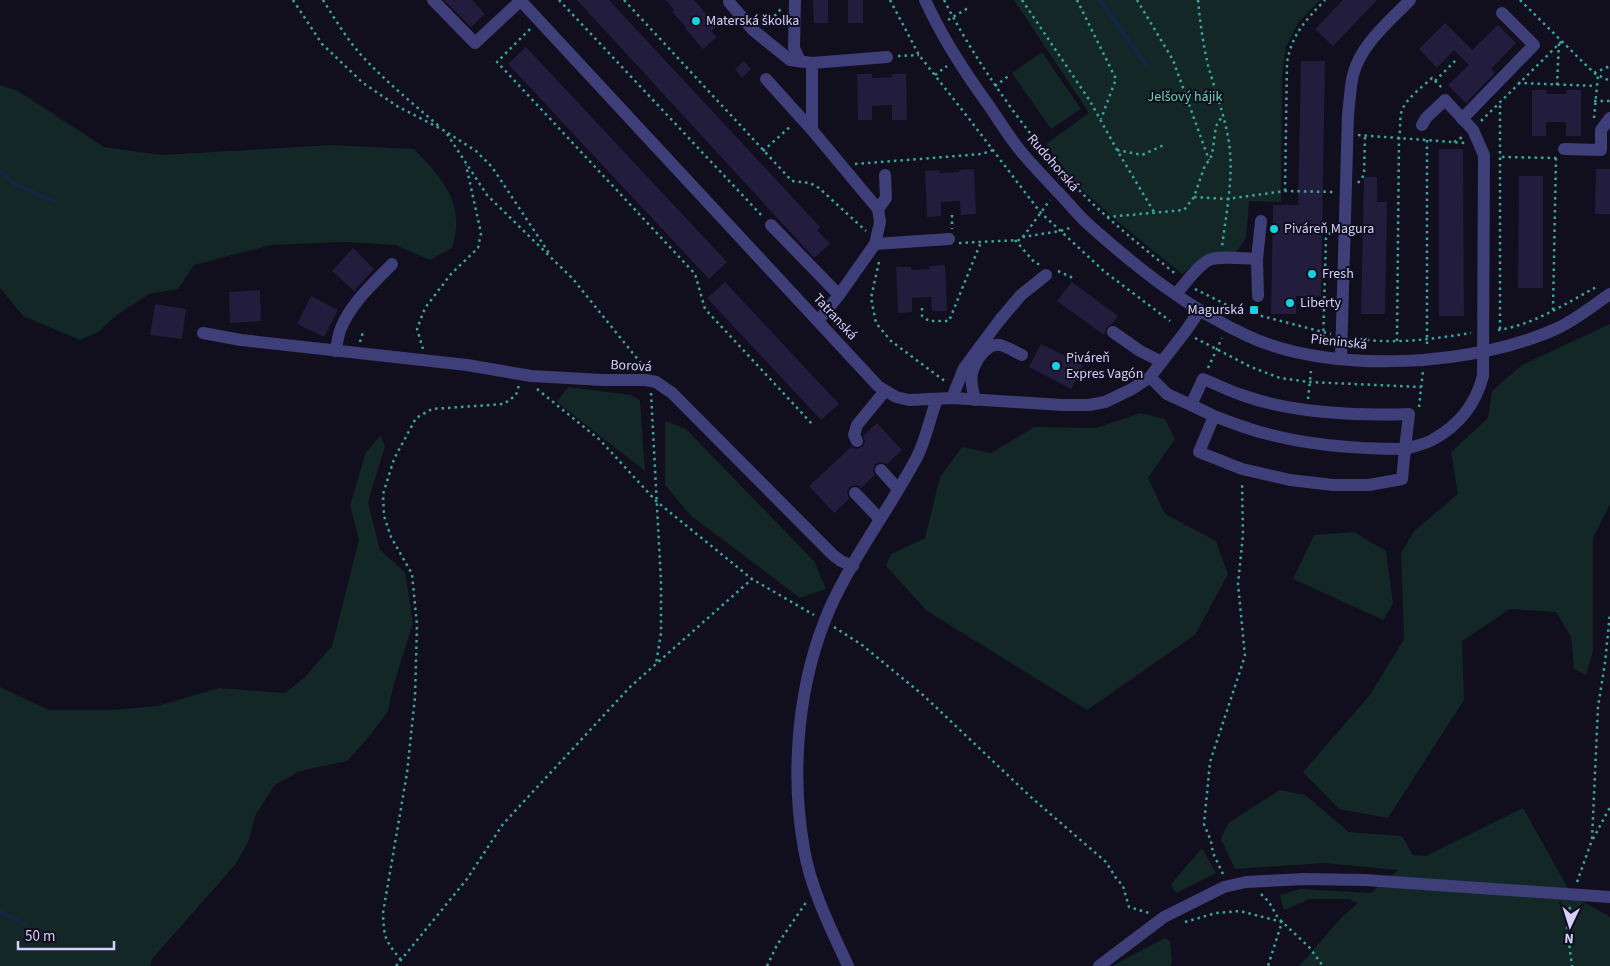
<svg xmlns="http://www.w3.org/2000/svg" width="1610" height="966" font-family="'Source Sans 3',sans-serif">
<style>
.green{fill:#122726}
.lines{fill:none;stroke-linecap:round;stroke-linejoin:round}
.stream{stroke:#122743;stroke-width:4}
.building{fill:#221c3d}
.path{stroke:#39a69c;stroke-width:2.5;stroke-dasharray:2.5 4;stroke-linecap:butt}
.minor{stroke:#3e3e79;stroke-width:12}
.poi-dot{fill:#16d2e1;stroke:#110e1e;stroke-width:2}
.labels{text-anchor:middle;dominant-baseline:central;stroke-width:4;stroke-linejoin:round;paint-order:stroke}
.poi-label{font-size:14px;fill:#d4d0fa;stroke:#110e1e;text-anchor:start}
.park-label{font-size:14px;fill:#64d3b4;stroke:#110e1e}
.street-label{font-size:14px;fill:#d4d0fa;stroke:#110e1e}
</style>
<rect width="100%" height="100%" fill="#110e1e"/>
<!-- green -->
<g class="green">
<polygon points="1014,0 1320,0 1298,23 1286,47 1282,74 1281,202 1249,201 1246,238 1236,252 1201,258 1182,274 1118,222 1074,182 1046,144 1089,113"/>
<polygon points="1042,52 1081,109 1051,129 1012,73"/>
<path d="M0,85L18,91L104,147L161,155L332,145L414,149C434,170 458,193 456,225C456,232 454,240 452,248L430,260L395,245L345,242L271,245L194,265L178,289L149,294L117,315L98,332L80,340L23,316L0,288Z"/>
<polygon points="1610,324 1610,504 1593,538 1593,651 1586,675 1574,669 1571,637 1556,612 1510,609 1462,641 1464,700 1388,818 1339,809 1303,772 1370,695 1404,639 1401,553 1414,531 1458,494 1451,452 1488,418 1492,391 1522,365"/>
<polygon points="568,387 631,395 640,400 645,471 557,402"/>
<polygon points="1141,413 1165,419 1175,439 1148,478 1165,514 1216,541 1228,574 1195,635 1087,710 927,611 886,566 891,554 925,538 940,477 962,447 991,453 1034,427 1096,428"/>
<polygon points="665,421 686,429 814,561 826,589 800,598 690,515 665,485"/>
<polygon points="380,436 385,446 368,502 380,550 405,572 413,623 393,687 388,711 369,737 347,761 300,771 275,785 256,814 248,842 235,865 152,959 150,966 0,966 0,687 49,710 111,710 157,706 219,688 285,693 305,677 332,646 359,540 350,505 366,452"/>
<polygon points="1354,532 1386,551 1393,604 1383,620 1293,579 1314,535"/>
<polygon points="1280,790 1305,795 1349,832 1402,836 1413,855 1426,856 1523,808 1572,895 1610,917 1610,966 1299,966 1343,916 1358,903 1349,899 1310,899 1284,910 1280,895 1301,889 1371,893 1398,870 1324,863 1235,869 1221,839 1228,823"/>
<polygon points="1202,848 1216,873 1176,893 1171,884"/>
<polygon points="1165,938 1170,941 1172,962 1170,966 1112,966"/>
</g>
<g class="lines">
<!-- stream -->
<g class="stream">
<polyline points="1100,0 1146,65"/>
<polyline points="0,172 15,184 56,202"/>
<polyline points="0,911 24,924"/>
</g>
</g>
<!-- building -->
<g class="building">
<polygon points="444,0 472,0 485,14 471,27"/>
<polygon points="577,0 609,0 820,227 817,230 830,244 814,258"/>
<polygon points="666,0 694,0 717,26 711,31 717,37 703,49 685,28 686,27 672,12 674,10"/>
<polygon points="813,0 828,0 828,23 814,23"/>
<rect x="848" y="0" width="15" height="23"/>
<polygon points="1343,0 1377,0 1333,46 1315,29"/>
<polygon points="1445,23 1472,50 1498,25 1516,43 1491,69 1495,73 1466,103 1448,85 1469,65 1454,50 1437,68 1419,49"/>
<polygon points="526,47 727,262 709,279 508,64"/>
<polygon points="744,61 751,69 742,78 735,69"/>
<polygon points="1301,61 1325,61 1321,297 1296,296 1296,314 1271,314 1273,205 1298,205"/>
<polygon points="857,74 872,74 872,78 892,77 892,74 906,74 907,120 892,120 892,105 872,106 872,120 858,120"/>
<polygon points="1532,90 1547,90 1547,94 1566,94 1566,90 1581,90 1581,136 1566,136 1566,122 1546,122 1546,136 1532,136"/>
<polygon points="1439,149 1463,149 1464,316 1439,316"/>
<polygon points="974,169 976,214 961,215 960,201 941,202 941,216 927,217 925,171 939,170 940,173 959,172 959,170"/>
<polygon points="1596,169 1610,169 1610,214 1595,214"/>
<polygon points="1519,176 1543,176 1543,288 1518,288"/>
<polygon points="1364,177 1377,177 1377,202 1387,202 1385,314 1361,314"/>
<polygon points="353,248 374,269 354,291 332,271"/>
<polygon points="945,265 947,311 932,311 931,297 912,298 912,312 898,313 896,267 911,267 911,270 930,269 930,266"/>
<polygon points="725,282 839,404 821,420 707,298"/>
<polygon points="1072,282 1118,316 1112,324 1107,327 1104,335 1057,301"/>
<polygon points="260,290 261,321 230,323 229,292"/>
<polygon points="311,296 338,310 324,337 297,324"/>
<polygon points="155,304 186,309 182,339 150,335"/>
<polygon points="1041,344 1083,365 1071,389 1029,367"/>
<polygon points="877,423 902,450 887,464 880,462 875,464 873,471 875,475 861,488 857,485 850,487 847,491 849,499 834,513 809,486 851,447 857,449 863,446 865,441 863,436"/>
</g>
<g class="lines">
<!-- path -->
<g class="path">
<polyline points="293,0 322,44 363,83 397,106 445,131 487,195 573,279 644,367"/>
<path d="M323,0C335,19 348,41 363,57C387,83 415,105 441,128"/>
<polyline points="559,0 763,217"/>
<polyline points="624,0 792,181 810,183 819,188 866,231"/>
<polyline points="890,0 919,55 970,120 1040,212 1105,272 1170,321"/>
<path d="M944,0C965,41 990,79 1017,116C1036,141 1054,165 1076,187C1107,219 1142,247 1177,275"/>
<polyline points="1022,0 1090,101 1117,150 1154,212"/>
<polyline points="1077,0 1116,79 1101,119"/>
<polyline points="1137,0 1173,60 1209,160"/>
<path d="M1198,0C1200,22 1203,44 1208,65C1215,91 1225,116 1229,143C1234,177 1226,213 1222,247"/>
<polyline points="1520,0 1594,73 1610,66"/>
<polyline points="948,20 968,8"/>
<polyline points="766,26 778,12 782,8"/>
<polyline points="530,29 497,62 695,274 705,309 813,425"/>
<polyline points="898,56 919,55"/>
<polyline points="1594,73 1610,81"/>
<polyline points="935,75 947,66"/>
<polyline points="1435,81 1457,59"/>
<polyline points="1518,83 1596,86"/>
<polyline points="1557,85 1559,43"/>
<polyline points="995,86 1010,75"/>
<polyline points="1594,101 1610,101"/>
<polyline points="1594,118 1598,75"/>
<polyline points="1481,121 1562,41"/>
<polyline points="448,133 476,151 492,167 549,253"/>
<polyline points="1358,135 1465,143"/>
<polyline points="1427,140 1427,347"/>
<polyline points="1454,142 1464,136"/>
<polyline points="1117,150 1142,155 1164,145"/>
<polyline points="763,151 792,125"/>
<polyline points="1502,157 1556,158"/>
<polyline points="855,164 982,154 993,150"/>
<polyline points="1358,183 1364,175 1365,136"/>
<path d="M1285,191L1287,62C1292,34 1306,20 1325,0"/>
<polyline points="1194,197 1227,199 1285,191 1335,192"/>
<polyline points="952,215 952,229"/>
<polyline points="1107,217 1184,210 1194,197 1204,168 1212,155 1216,126 1223,115"/>
<polyline points="1023,237 1050,200"/>
<polyline points="1015,240 1035,263 1041,265"/>
<polyline points="959,243 1021,240 1023,237 1060,231 1073,227"/>
<polyline points="879,262 871,298 876,323 891,341 946,382"/>
<polyline points="1058,271 1073,278"/>
<polyline points="1195,289 1239,311 1250,313 1331,334"/>
<polyline points="922,308 922,316 929,321 949,321 981,242"/>
<polyline points="1553,310 1556,157"/>
<polyline points="1500,329 1500,101"/>
<path d="M1498,330C1533,325 1567,303 1598,286"/>
<polyline points="1195,338 1251,367 1280,378 1309,382 1421,387"/>
<path d="M1354,338C1393,345 1432,339 1471,333"/>
<path d="M1397,341L1399,138C1401,129 1399,119 1402,110C1407,98 1422,87 1432,78L1443,89"/>
<polyline points="360,342 363,332"/>
<polyline points="1323,344 1326,238 1332,230"/>
<polyline points="423,349 417,329 425,308 451,274 478,248 481,233 466,165"/>
<polyline points="1208,368 1222,338"/>
<polyline points="537,389 600,440 656,501 752,579 814,615"/>
<polyline points="651,393 661,582 661,633 656,664"/>
<polyline points="1308,399 1311,371"/>
<polyline points="1419,407 1423,371"/>
<polyline points="834,627 862,645 923,695 1033,799 1106,862 1116,878 1123,886 1129,907 1149,913"/>
<polyline points="1593,839 1610,807"/>
<polyline points="1223,874 1213,853 1211,841 1204,824 1210,762 1245,656 1238,584 1243,535 1242,482"/>
<polyline points="1577,882 1592,840 1598,707 1605,663 1610,613"/>
<polyline points="1261,894 1269,902 1278,918 1309,947 1323,966"/>
<polyline points="1570,907 1567,928 1572,966"/>
<polyline points="1185,922 1216,913 1240,911 1282,922 1268,966"/>
<path d="M401,960C385,940 384,939 383,913L407,773L415,697L417,625L412,574L391,537L384,516L383,494L394,459L416,418L432,409L504,404L516,395L519,385"/>
<polyline points="396,966 467,879 503,824 630,687 752,579"/>
<polyline points="767,966 777,945 807,901"/>
</g>
<!-- minor -->
<g class="minor">
<polyline points="433,0 475,43 520,1"/>
<polyline points="520,0 878,386 896,397 909,400 952,398 1062,405 1089,405 1105,402 1132,389 1150,377 1185,332 1200,310"/>
<polyline points="795,0 794,48 800,61"/>
<path d="M925,0C942,37 963,70 987,103C999,120 1010,139 1024,155C1034,167 1045,178 1056,190C1067,201 1077,214 1088,224C1137,268 1190,310 1250,337C1334,375 1478,366 1560,327C1578,318 1594,305 1610,294"/>
<polyline points="729,2 753,30 790,60 812,63"/>
<polyline points="766,79 812,130 878,209 880,222 875,244"/>
<polyline points="1462,119 1534,45 1502,13"/>
<polyline points="812,130 812,63 887,57"/>
<polyline points="1564,149 1601,150 1601,130 1610,118"/>
<polyline points="878,209 886,198 885,175"/>
<polyline points="771,225 839,295"/>
<polyline points="1257,259 1261,221"/>
<path d="M1176,294C1186,283 1196,267 1209,260C1220,255 1245,259 1257,259L1258,296"/>
<polyline points="818,321 839,295 875,244 949,239"/>
<polyline points="1113,332 1140,351 1162,362"/>
<polyline points="203,333 241,340 467,365 531,376 603,380 646,380 656,382 672,393 833,555 841,561 853,566"/>
<path d="M336,351C337,343 338,335 341,328C351,303 374,283 392,264"/>
<path d="M1341,359L1348,114C1350,101 1350,87 1353,75C1361,44 1389,22 1410,0"/>
<path d="M1150,377L1167,394L1191,405L1203,379C1216,384 1229,391 1242,395C1291,413 1358,416 1409,414L1405,449C1415,446 1426,444 1434,439C1459,425 1476,403 1483,376L1484,155L1473,130L1445,100L1426,118L1422,125"/>
<polyline points="952,398 964,368 999,321 1021,295 1046,275"/>
<path d="M975,400C973,391 970,382 972,373C975,362 987,342 1000,345C1008,347 1015,352 1022,355"/>
<path d="M1191,405L1214,416L1199,452L1242,469L1290,480L1333,485H1369L1402,479L1405,449C1358,449 1310,446 1264,433C1247,429 1230,422 1214,416"/>
<polyline points="857,441 854,435 857,425 885,391"/>
<polyline points="881,470 898,489"/>
<polyline points="855,493 880,519"/>
<path d="M848,966C831,929 811,890 804,849C790,771 798,681 830,608C854,555 890,508 917,457C926,439 930,418 937,399"/>
<polyline points="1099,966 1164,917 1224,887 1246,882 1303,879 1365,880 1610,897"/>
</g>
</g>
<!-- markers -->
<g class="poi-dot">
<circle cx="696" cy="21" r="5"/>
<circle cx="1274" cy="229" r="5"/>
<circle cx="1312" cy="274" r="5"/>
<circle cx="1290" cy="303" r="5"/>
<rect x="1249" y="305" width="10" height="10" rx="2.5"/>
<circle cx="1056" cy="366" r="5"/>
</g>
<g class="labels">
<!-- poi labels -->
<g class="poi-label">
<text x="706" y="21">Materská školka</text>
<text x="1284" y="229">Piváreň Magura</text>
<text x="1322" y="274">Fresh</text>
<text x="1300" y="303">Liberty</text>
<text x="1244" y="310" text-anchor="end">Magurská</text>
<text x="1066" y="358">Piváreň<tspan x="1066" dy="16">Expres Vagón</tspan></text>
</g>
<!-- park labels -->
<g class="park-label">
<text x="1185" y="97">Jelšový hájik</text>
</g>
<!-- street labels -->
<g class="street-label">
<text transform="translate(1053 163) rotate(49)">Rudohorská</text>
<text transform="translate(835 317) rotate(47)">Tatranská</text>
<text transform="translate(1339 342) rotate(6)">Pieninská</text>
<text transform="translate(631 366) rotate(3)">Borová</text>
</g>
</g>
<!-- north arrow -->
<g transform="translate(1570 926) rotate(184)" stroke="#110e1e" stroke-width="4" paint-order="stroke">
<path d="M0-4L9 19L0 12L-9 19Z" fill="#d4d0fa"/>
<text y="-8" font-size="14" font-weight="bold" text-anchor="middle" fill="#d4d0fa">N</text>
</g>
<!-- scale -->
<path d="M18 941v8h96v-8" fill="none" stroke="#d4d0fa" stroke-width="2.5"/>
<text x="25" y="941" font-size="15" fill="#d4d0fa" stroke="#110e1e" stroke-width="4" paint-order="stroke">50 m</text>
</svg>
